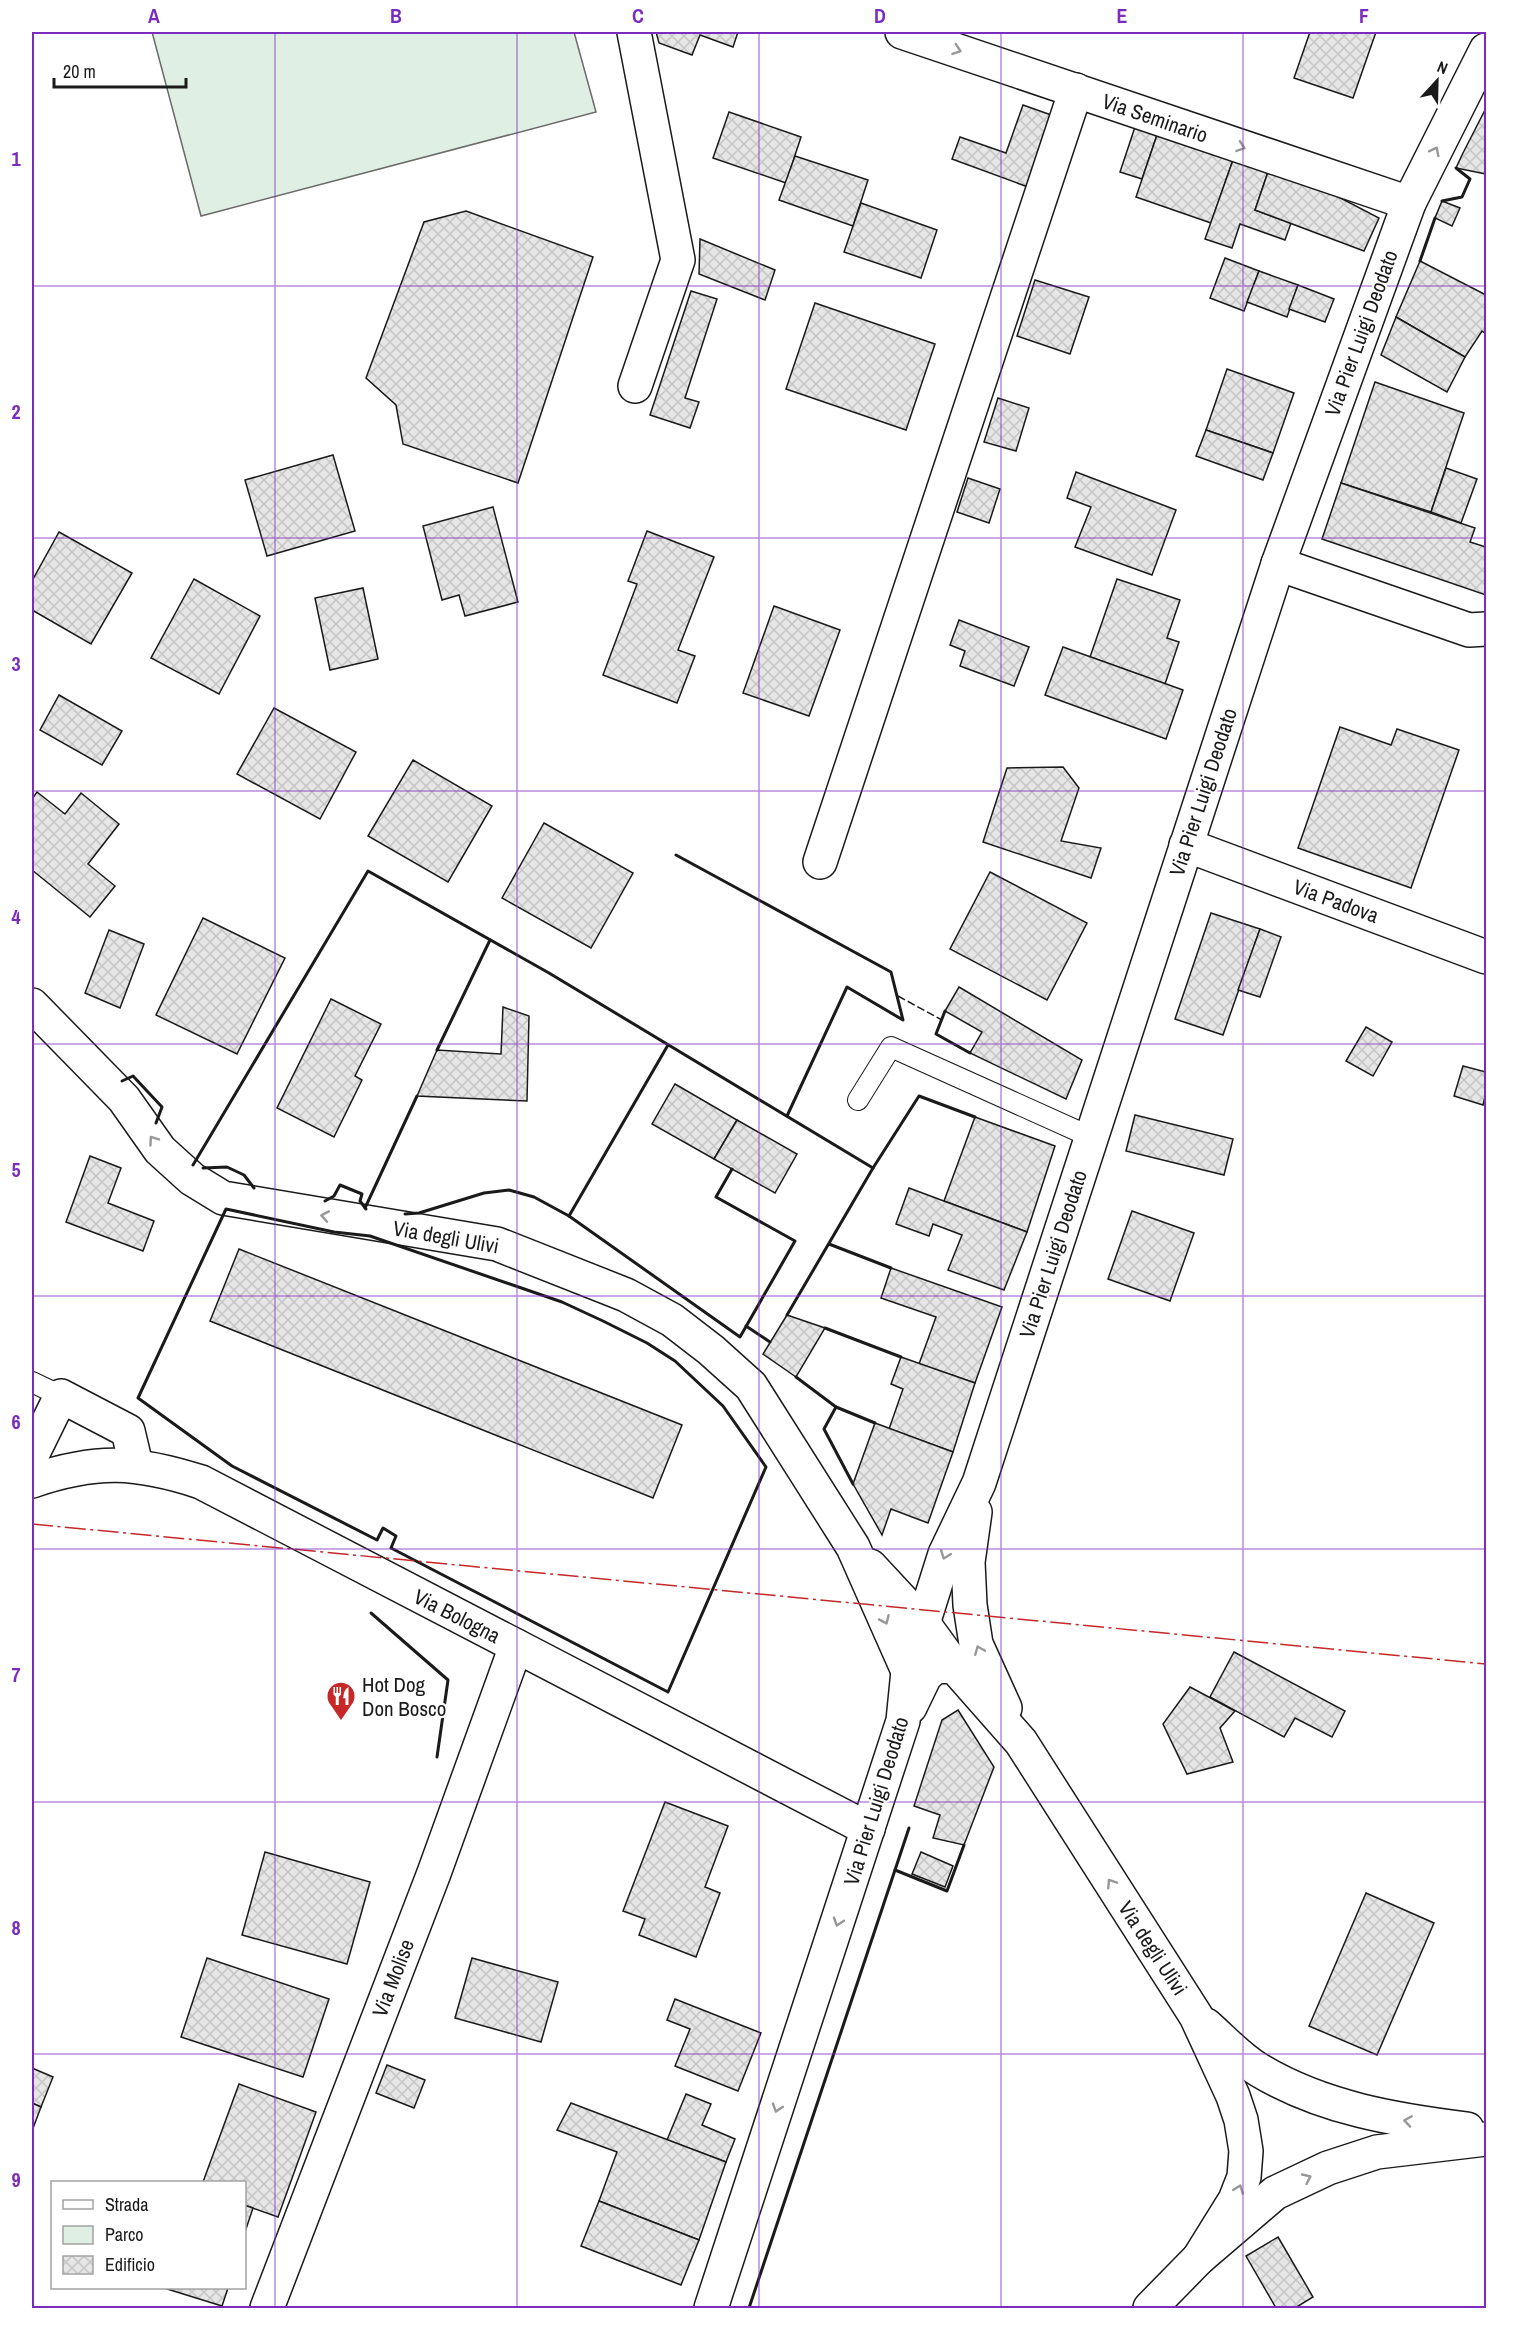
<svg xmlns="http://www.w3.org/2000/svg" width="1518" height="2340" font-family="'Archivo Narrow',sans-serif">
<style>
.green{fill:#e0efe3;stroke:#6a6a6a;stroke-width:1.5}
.building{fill:url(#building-cross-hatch);stroke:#1a1a1a;stroke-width:1.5}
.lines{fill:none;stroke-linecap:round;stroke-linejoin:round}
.lane-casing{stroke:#1a1a1a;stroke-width:22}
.street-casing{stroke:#1a1a1a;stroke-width:36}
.secondary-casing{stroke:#1a1a1a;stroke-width:36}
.lane{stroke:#fff;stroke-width:20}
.street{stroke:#fff;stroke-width:33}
.secondary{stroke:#fff;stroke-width:33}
.fence{stroke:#1a1a1a;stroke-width:1.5;stroke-dasharray:8 3;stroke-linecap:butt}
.wall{stroke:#1a1a1a;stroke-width:3}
.power{stroke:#c62828;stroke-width:1.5;stroke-dasharray:21 4.5 3 4.5;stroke-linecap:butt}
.oneway{stroke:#989898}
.grid{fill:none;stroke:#7b2cbf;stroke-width:1.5;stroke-opacity:0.55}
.labels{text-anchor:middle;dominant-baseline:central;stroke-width:4.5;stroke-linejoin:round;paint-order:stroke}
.street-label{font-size:21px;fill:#1a1a1a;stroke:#fff}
.poi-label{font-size:21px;fill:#1a1a1a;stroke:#fff;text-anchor:start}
.neatline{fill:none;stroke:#7b2cbf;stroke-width:2}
.grid-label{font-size:20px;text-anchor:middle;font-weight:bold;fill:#7b2cbf}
</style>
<defs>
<pattern id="building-cross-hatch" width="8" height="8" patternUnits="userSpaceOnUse" patternTransform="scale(1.5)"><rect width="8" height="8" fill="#e6e6e6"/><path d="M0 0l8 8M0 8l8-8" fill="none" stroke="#c5c5c5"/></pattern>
</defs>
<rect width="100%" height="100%" fill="#fff"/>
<!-- green -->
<polygon class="green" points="152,32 574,32 596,112 201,216"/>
<!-- building -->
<g class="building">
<polygon points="656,32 738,32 733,47 700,35 692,55 659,43"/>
<polygon points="1310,32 1376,32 1353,98 1294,78"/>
<polygon points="1023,105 1054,116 1028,187 952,159 960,137 1006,153"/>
<polygon points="1486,108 1486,174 1456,168 1462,155"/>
<polygon points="729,112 801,137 786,183 713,158"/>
<polygon points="1136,124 1158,132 1142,179 1120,172"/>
<polygon points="1158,132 1233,160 1211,223 1136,197"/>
<polygon points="795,156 868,180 853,226 779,200"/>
<polygon points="1233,160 1268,172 1255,210 1291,223 1285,240 1240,224 1232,248 1205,239"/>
<polygon points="1268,172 1329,192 1379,218 1364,251 1255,210"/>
<polygon points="1442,201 1460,208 1452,226 1435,218"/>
<polygon points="861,203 937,230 921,278 844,252"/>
<polygon points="466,211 593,257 518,483 403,444 396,405 366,378 424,222"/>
<polygon points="700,239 775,270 765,300 699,274"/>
<polygon points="1225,258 1259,271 1244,311 1210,298"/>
<polygon points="1420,261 1486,295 1486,334 1482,331 1465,357 1396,317"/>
<polygon points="1259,271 1298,285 1287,317 1247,302"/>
<polygon points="1035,280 1089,297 1070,354 1017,336"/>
<polygon points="1298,285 1334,299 1325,322 1289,309"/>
<polygon points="691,291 717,299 685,398 699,402 690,428 650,415"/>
<polygon points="815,303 935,344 906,430 786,389"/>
<polygon points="1396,317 1465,357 1447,392 1381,355"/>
<polygon points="1227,369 1294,393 1273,453 1206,430"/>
<polygon points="1375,382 1464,413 1431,512 1341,483"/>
<polygon points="998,398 1029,408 1016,451 984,442"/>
<polygon points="1206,430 1273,453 1263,480 1196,456"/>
<polygon points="333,455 355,531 267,556 245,480"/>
<polygon points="1446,468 1477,479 1461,523 1431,512"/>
<polygon points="1076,472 1176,510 1152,575 1075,547 1091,507 1067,498"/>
<polygon points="968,478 1000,489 989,523 957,512"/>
<polygon points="1341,483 1475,528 1470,542 1486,547 1486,595 1322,539"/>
<polygon points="493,507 518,602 465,616 459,595 442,600 423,526"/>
<polygon points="647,531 714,557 678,650 695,656 677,703 603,675 637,584 628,581"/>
<polygon points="59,532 132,573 91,644 32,610 32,581"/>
<polygon points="194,579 260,616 219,694 151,658"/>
<polygon points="1117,579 1180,600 1167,638 1179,642 1165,684 1090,657"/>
<polygon points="363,588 378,659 330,670 315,598"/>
<polygon points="774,606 840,630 809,716 743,693"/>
<polygon points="959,620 1029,647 1014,686 960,666 965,651 950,645"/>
<polygon points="1063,647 1183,690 1166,739 1045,695"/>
<polygon points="59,695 122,731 102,765 40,730"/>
<polygon points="274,708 356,752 320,819 237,774"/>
<polygon points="1340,727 1391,745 1397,729 1459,750 1411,888 1298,848"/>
<polygon points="413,760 492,806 448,882 368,836"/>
<polygon points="1063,767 1079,788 1061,841 1101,848 1091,878 983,842 1007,768"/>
<polygon points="37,792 65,814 81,793 119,824 88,864 115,886 90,917 32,870 32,799"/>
<polygon points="544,823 633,873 591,948 502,898"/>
<polygon points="990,872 1087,923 1047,1000 950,949"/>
<polygon points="1211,913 1260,929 1223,1035 1175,1019"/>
<polygon points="203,918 285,958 237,1054 156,1015"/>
<polygon points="1260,929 1281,937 1260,997 1238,990"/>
<polygon points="109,930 144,944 120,1008 85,993"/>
<polygon points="959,987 1082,1060 1066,1099 970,1053 982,1032 945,1011"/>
<polygon points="331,999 381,1024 355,1076 362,1080 334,1137 277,1108"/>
<polygon points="503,1007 529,1016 527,1101 417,1096 437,1050 501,1054"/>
<polygon points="1366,1027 1392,1042 1373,1076 1346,1061"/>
<polygon points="1463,1066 1486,1072 1486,1093 1483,1105 1454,1096"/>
<polygon points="675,1084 737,1120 714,1159 652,1124"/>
<polygon points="1135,1115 1233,1139 1224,1175 1126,1151"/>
<polygon points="975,1117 1055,1146 1027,1232 944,1201"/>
<polygon points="737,1120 797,1154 775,1193 714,1159"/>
<polygon points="90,1156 121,1168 108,1203 154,1221 143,1251 66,1222"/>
<polygon points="909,1188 1027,1232 1004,1290 948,1270 962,1235 933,1224 929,1236 896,1224"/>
<polygon points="1132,1211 1194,1233 1170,1301 1108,1279"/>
<polygon points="239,1249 682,1425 653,1498 210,1321"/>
<polygon points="891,1268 1002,1307 975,1383 919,1364 936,1317 881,1298"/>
<polygon points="787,1315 825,1328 796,1377 763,1354"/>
<polygon points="901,1357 975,1383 953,1452 889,1429 903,1389 891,1384"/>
<polygon points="875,1423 953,1452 928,1523 891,1509 882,1535 853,1484"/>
<polygon points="1234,1652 1345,1711 1332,1737 1295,1718 1284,1737 1210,1697"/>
<polygon points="1190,1687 1235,1711 1220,1728 1233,1762 1187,1774 1163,1724"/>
<polygon points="958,1710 994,1767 964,1845 933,1838 940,1815 914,1806 942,1720"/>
<polygon points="665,1802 728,1826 705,1887 720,1893 696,1957 639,1935 645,1919 623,1911"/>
<polygon points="265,1852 370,1882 347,1964 242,1935"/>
<polygon points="921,1852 953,1866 945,1887 912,1874"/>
<polygon points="1366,1893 1434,1923 1377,2055 1309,2026"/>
<polygon points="207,1958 329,1999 303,2077 181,2037"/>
<polygon points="472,1958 558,1982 541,2042 455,2018"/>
<polygon points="675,1999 761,2033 738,2091 675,2066 690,2029 667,2020"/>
<polygon points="387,2065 425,2080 414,2108 376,2093"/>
<polygon points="32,2068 53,2077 41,2107 32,2103"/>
<polygon points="239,2084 316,2112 278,2217 244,2205 244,2182 203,2182"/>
<polygon points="686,2094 711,2104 702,2125 735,2139 726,2162 667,2140"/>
<polygon points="32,2103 41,2107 32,2131"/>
<polygon points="571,2103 726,2162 699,2240 599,2201 617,2152 557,2130"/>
<polygon points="599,2201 699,2240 681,2285 581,2246"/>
<polygon points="244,2205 253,2208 244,2235"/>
<polygon points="1278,2237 1313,2297 1295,2308 1276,2308 1246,2256"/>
<polygon points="164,2288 228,2288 222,2306"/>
</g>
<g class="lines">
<!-- lane casing -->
<g class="lane-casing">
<g id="lane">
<polyline points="858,1100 891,1047 1091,1137"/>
<polyline points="32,1382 61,1396"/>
</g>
</g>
<!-- street casing -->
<g class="street-casing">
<g id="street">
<polyline points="634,32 678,260 635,386"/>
<polyline points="1278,564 1469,630 1486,629"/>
<polyline points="1186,845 1486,957"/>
<polyline points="820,862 1076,90"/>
<polyline points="32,1005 124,1099 160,1150 192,1179 223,1198 497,1244 626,1295 672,1320 711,1350 751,1386 853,1547 908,1671"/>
<polyline points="32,1455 61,1396 128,1431 136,1465"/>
<path d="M32,1481C97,1459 136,1461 201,1482L868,1829"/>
<polyline points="870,1566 923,1623 955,1667"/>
<polyline points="267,2308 434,1873 516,1646"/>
</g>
</g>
<!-- secondary casing -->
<g class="secondary-casing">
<g id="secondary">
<polyline points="902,32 1409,203"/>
<polyline points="975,1512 968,1562 970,1605 976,1644 1005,1708"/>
<polyline points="910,1707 925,1676 936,1666 955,1667 1021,1742 1196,2016 1233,2096 1241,2120 1246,2151 1244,2177 1235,2200 1199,2258"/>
<path d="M1206,2025C1223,2040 1239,2058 1259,2070C1322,2108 1395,2120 1467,2129"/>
<polyline points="711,2308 903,1721 908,1671 945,1554 979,1483 1278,564 1409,203 1486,50"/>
<polyline points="1150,2308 1199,2258 1275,2193 1328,2168 1377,2152 1486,2139"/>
</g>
</g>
<!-- lane -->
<use href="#lane" class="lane"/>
<!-- street -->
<use href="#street" class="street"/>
<!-- secondary -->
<use href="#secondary" class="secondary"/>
<!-- fence -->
<polyline class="fence" points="898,996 942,1020"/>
<!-- wall -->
<g class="wall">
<polyline points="1442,201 1462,197 1470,179 1456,168"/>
<polyline points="1420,261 1435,218"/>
<polyline points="676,855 891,972 903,1020 847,987 787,1116"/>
<polyline points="945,1011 936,1034 970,1053"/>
<polyline points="437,1050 490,940"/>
<polyline points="122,1081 133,1076 162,1107 156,1123"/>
<polyline points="193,1165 368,871 549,973 873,1168"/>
<polyline points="203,1168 227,1167 244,1175 254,1188"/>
<polyline points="325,1201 334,1196 340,1185 362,1194 360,1201 366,1209"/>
<polyline points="365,1208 417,1096"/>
<polygon points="226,1209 334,1232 370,1236 562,1302 603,1321 647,1343 675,1361 723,1406 766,1467 668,1692 391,1548 396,1536 383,1528 377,1540 232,1466 138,1398"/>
<polyline points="405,1214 419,1213 484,1193 509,1190 534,1197 569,1216 740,1337 795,1241 716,1197 732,1169"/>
<polyline points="569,1216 668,1045"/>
<polyline points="829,1244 891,1268"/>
<polyline points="787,1315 873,1168 919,1096 975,1117"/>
<polyline points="746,1326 770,1342"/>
<polyline points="825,1328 901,1357"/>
<polyline points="796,1377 836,1407 824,1429 853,1484"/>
<polyline points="836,1407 875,1423"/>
<polyline points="371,1613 448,1680 437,1757"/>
<polyline points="909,1828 895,1870 947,1891 964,1845"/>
<polyline points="749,2308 895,1870"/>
</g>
<!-- power -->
<polyline class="power" points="32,1524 1486,1664"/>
</g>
<!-- one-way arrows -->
<defs><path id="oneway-chevron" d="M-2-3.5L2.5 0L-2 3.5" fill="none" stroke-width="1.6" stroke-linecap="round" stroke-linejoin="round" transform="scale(1.5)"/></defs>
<g class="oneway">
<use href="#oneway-chevron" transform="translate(957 50) rotate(19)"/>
<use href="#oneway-chevron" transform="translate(1241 147) rotate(19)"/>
<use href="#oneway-chevron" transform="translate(1435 151) rotate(-63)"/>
<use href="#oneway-chevron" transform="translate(153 1140) rotate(-125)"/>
<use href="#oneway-chevron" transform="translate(325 1216) rotate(-170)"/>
<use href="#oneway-chevron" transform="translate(945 1555) rotate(111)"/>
<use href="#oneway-chevron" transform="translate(885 1620) rotate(66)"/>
<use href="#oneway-chevron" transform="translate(979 1650) rotate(-112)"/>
<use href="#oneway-chevron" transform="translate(1111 1883) rotate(-123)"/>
<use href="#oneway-chevron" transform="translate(838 1922) rotate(108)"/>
<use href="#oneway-chevron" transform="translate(777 2108) rotate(108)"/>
<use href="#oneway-chevron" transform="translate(1408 2121) rotate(-171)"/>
<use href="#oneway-chevron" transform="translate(1307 2178) rotate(-25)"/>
<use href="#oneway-chevron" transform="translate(1239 2189) rotate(-69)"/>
</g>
<!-- grid -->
<path class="grid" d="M275,32V2308M517,32V2308M759,32V2308M1001,32V2308M1243,32V2308M32,286H1486M32,538H1486M32,791H1486M32,1044H1486M32,1296H1486M32,1549H1486M32,1802H1486M32,2054H1486"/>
<!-- icons -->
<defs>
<g id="restaurant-pin" transform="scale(1.5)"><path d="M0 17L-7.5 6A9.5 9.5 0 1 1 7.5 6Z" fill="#c62828" stroke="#fff"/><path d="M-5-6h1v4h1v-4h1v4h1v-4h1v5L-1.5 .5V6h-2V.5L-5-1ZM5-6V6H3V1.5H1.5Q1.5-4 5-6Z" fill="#fff"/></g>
</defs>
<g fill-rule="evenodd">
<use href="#restaurant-pin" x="341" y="1696"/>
</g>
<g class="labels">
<!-- street labels -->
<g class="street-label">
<text transform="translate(1155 118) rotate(19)">Via Seminario</text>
<text transform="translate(1361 333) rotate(-70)">Via Pier Luigi Deodato</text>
<text transform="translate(1203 792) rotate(-72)">Via Pier Luigi Deodato</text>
<text transform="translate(1336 901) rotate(20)">Via Padova</text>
<text transform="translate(446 1237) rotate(10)">Via degli Ulivi</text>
<text transform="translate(1053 1254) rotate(-72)">Via Pier Luigi Deodato</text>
<text transform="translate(457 1616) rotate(27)">Via Bologna</text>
<text transform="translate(876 1801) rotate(-73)">Via Pier Luigi Deodato</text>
<text transform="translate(1153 1948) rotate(57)">Via degli Ulivi</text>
<text transform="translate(393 1978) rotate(-69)">Via Molise</text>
</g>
<!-- poi labels -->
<g class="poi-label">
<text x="362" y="1684">Hot Dog<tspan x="362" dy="24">Don Bosco</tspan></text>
</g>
</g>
<!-- border -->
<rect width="1518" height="2340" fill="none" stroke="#ffffff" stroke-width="66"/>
<!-- legend -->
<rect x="51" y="2181" width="195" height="108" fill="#ffffff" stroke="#a3a3a3" stroke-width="1.5"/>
<rect x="63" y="2200" width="30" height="9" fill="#ffffff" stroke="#a3a3a3" stroke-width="1.5"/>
<text x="105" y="2211" font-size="18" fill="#1a1a1a">Strada</text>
<rect x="63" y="2226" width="30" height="18" fill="#e0efe3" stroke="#a3a3a3" stroke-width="1.5"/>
<text x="105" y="2241" font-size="18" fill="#1a1a1a">Parco</text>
<rect x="63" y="2256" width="30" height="18" fill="url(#building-cross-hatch)" stroke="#a3a3a3" stroke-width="1.5"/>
<text x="105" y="2271" font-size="18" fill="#1a1a1a">Edificio</text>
<!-- north arrow -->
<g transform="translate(1437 81) rotate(22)" stroke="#ffffff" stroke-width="4.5" paint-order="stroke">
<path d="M0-4.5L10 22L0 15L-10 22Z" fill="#1a1a1a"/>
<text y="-9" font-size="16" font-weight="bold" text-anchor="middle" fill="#1a1a1a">N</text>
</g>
<!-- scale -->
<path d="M54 78v9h132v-9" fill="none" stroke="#1a1a1a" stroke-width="3"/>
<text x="63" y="78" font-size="18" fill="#1a1a1a" stroke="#ffffff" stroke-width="4.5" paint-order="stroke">20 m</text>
<rect x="33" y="33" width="1452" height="2274" class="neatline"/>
<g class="grid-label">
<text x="154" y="23">A</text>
<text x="396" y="23">B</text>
<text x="638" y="23">C</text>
<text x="880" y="23">D</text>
<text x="1122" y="23">E</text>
<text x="1364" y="23">F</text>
<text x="16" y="166">1</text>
<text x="16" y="419">2</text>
<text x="16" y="671">3</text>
<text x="16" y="924">4</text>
<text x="16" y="1177">5</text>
<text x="16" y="1429">6</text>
<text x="16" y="1682">7</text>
<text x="16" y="1935">8</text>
<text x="16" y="2187">9</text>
</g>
</svg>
